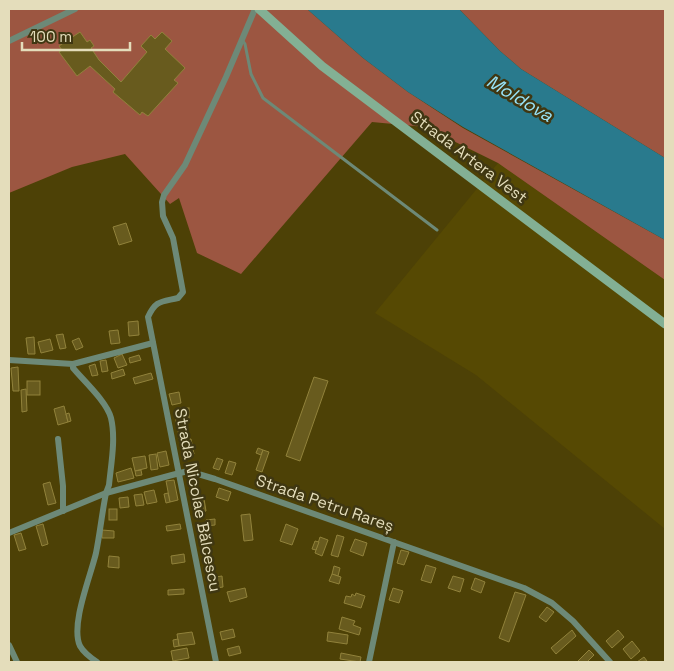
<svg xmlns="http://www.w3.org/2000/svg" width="674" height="671" font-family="'Space Grotesk',sans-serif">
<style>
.built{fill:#564903}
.green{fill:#9c5641}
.water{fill:#297a8d}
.building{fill:#685b1e;stroke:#91823b}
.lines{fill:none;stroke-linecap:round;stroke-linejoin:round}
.service{stroke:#6d8977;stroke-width:3}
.minor{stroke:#6d8977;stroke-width:6}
.secondary{stroke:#83b094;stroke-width:9}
.labels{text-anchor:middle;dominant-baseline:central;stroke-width:5;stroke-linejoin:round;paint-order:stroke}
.street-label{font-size:16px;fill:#e4ddbb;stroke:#3f3712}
.water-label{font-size:18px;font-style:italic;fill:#98e3f8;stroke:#3f3712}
</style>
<rect width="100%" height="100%" fill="#4d4106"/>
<!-- built -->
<polygon class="built" points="498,163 665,280 665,529 476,375 375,313"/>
<!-- green -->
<g class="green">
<polygon points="9,9 307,9 363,58 408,92 463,128 665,240 665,280 498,163 425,127 372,122 241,274 197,253 179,198 170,204 125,154 72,167 9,193"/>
<polygon points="459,9 665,9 665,158 521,69 500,51"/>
</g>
<!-- water -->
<polygon class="water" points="307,9 459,9 500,51 521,69 665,158 665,240 463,127 408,92 363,58"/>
<!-- building -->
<g class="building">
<polygon points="80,32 87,42 90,40 94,46 91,48 99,60 121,82 147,52 141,46 151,35 155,39 162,32 172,41 165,49 185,68 174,80 178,83 148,116 142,112 140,115 113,92 115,89 90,66 77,76 59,52 62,50 59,46"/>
<polygon points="126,223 132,241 119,245 113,227"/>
<polygon points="138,321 139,335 129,336 128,322"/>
<polygon points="118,330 120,343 111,344 109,331"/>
<polygon points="63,334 66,348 60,349 56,335"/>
<polygon points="34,337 35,354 28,354 26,338"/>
<polygon points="79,338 83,347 76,350 72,341"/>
<polygon points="50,339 53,350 41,353 38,342"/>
<polygon points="122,354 127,365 118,368 114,358"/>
<polygon points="139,355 141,360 130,363 129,358"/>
<polygon points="106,360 108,371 102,372 100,361"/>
<polygon points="95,364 98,375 92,376 89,366"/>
<polygon points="18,367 19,391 13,391 11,368"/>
<polygon points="123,369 125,375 112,379 111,373"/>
<polygon points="151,373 153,379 135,384 133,378"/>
<polygon points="314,377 328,381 300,461 286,456"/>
<rect x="27" y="381" width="13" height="14"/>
<polygon points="26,389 27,411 22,412 21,390"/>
<polygon points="179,392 181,403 172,405 169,394"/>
<polygon points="64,406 68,422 58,425 54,409"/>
<rect x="181" y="408" width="8" height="14"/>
<rect x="176" y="412" width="5" height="10"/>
<polygon points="69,413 71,421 68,422 66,414"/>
<polygon points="185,428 186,437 179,439 178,429"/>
<polygon points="191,439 194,454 183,456 180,441"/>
<polygon points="258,448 263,450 261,455 256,453"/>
<polygon points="263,450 269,452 262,472 256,470"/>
<polygon points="166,451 169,465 160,467 157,453"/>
<polygon points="156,454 158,469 151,470 149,455"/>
<polygon points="145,456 147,468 135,471 132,458"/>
<polygon points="217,458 223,460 219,470 213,468"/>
<polygon points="229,461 236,463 232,475 225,473"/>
<polygon points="131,468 134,478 118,482 116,473"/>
<polygon points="141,470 142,475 136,476 135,471"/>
<polygon points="174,480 178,500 170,502 166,481"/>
<polygon points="50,482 56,503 48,505 43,484"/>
<polygon points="219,488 231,492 228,501 216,497"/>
<polygon points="154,490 157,502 147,504 144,492"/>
<polygon points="168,493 170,502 166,503 164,494"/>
<polygon points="142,494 144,505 136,506 134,495"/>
<polygon points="128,497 129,507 120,508 119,498"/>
<polygon points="204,499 206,511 195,513 193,501"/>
<rect x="109" y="509" width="8" height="11"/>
<polygon points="250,514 253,540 244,541 241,515"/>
<polygon points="215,519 215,525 206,526 206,520"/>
<polygon points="43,524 48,544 42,546 36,526"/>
<polygon points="180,524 181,529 167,531 166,526"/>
<polygon points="286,524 298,529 292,545 280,541"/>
<polygon points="102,530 114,531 114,538 102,538"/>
<polygon points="21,533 26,549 19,551 14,535"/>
<polygon points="337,535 344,537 338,557 331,555"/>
<polygon points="320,537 328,540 322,556 315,553"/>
<polygon points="355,539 367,543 363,556 350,551"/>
<polygon points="315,541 319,542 316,550 312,549"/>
<polygon points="401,550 409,552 404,565 397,563"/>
<polygon points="184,554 185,562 172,564 171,556"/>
<polygon points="109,556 119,557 119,568 108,567"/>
<polygon points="426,565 436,568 431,583 421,580"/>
<polygon points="334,566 340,568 338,576 332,574"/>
<polygon points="332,574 341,577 339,584 329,581"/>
<polygon points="222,576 223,587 210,589 209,578"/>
<polygon points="453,576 464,579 460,592 448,588"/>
<polygon points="475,578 485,582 481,593 471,589"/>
<polygon points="245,588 247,597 230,602 227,592"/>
<polygon points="393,588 403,591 399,603 389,600"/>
<polygon points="184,589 184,594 168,595 168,590"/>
<polygon points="515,592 526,595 509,642 499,638"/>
<polygon points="356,593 365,596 361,608 344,603 346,596 351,597 352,594 355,596"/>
<polygon points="547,607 554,612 546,622 539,617"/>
<polygon points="342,617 355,621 353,625 361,628 359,635 339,629"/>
<polygon points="233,629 235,637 222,640 220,632"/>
<polygon points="572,630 576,636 556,654 551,648"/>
<polygon points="618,630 624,637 612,648 606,641"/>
<polygon points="192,632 195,644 179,646 177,634"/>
<polygon points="328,632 348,635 347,644 327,641"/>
<polygon points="178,639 179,646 174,647 173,640"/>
<polygon points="632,641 640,651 631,659 623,649"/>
<polygon points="239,646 241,653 229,656 227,649"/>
<polygon points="187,648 189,658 173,661 171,651"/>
<polygon points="589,650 594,655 587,662 577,662"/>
<polygon points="341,653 361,657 360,662 340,659"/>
<polygon points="644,657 647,661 637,662"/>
</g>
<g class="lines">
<!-- service -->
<polyline class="service" points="243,41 245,44 251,74 263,98 437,230"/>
<!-- minor -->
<g class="minor">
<polyline points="9,41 75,9"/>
<polyline points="9,360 73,364 153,343"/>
<path d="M73,364V368C84,381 107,402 111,418C116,439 111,464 109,485L106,493C102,513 100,533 96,553C91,575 70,625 80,646C84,653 91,658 97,662"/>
<polyline points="58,439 63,486 63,511"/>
<polyline points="9,533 106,493 172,475 188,471 215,479 524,588 552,603 573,621 610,662"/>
<polyline points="9,645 17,662"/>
<path d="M216,662L148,317C156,300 161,302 178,298L183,292L173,238L163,216L162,202L164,195L185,165L226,77L255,9"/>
<polyline points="369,662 394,542"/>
</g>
<!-- secondary -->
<polyline class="secondary" points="259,9 322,66 665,324"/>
</g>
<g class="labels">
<!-- street labels -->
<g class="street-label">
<text transform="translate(469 157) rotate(37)">Strada Artera Vest</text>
<text transform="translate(198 500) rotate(79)">Strada Nicolae Bălcescu</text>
<text transform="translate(325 503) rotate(19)">Strada Petru Rareș</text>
</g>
<!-- water labels -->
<g class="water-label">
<text transform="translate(520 98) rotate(31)">Moldova</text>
</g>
</g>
<!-- border -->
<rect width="674" height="671" fill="none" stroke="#e4ddbb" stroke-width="20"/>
<!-- scale -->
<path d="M22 42v8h108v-8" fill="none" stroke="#e4ddbb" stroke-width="2.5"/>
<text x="30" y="42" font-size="15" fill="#e4ddbb" stroke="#3f3712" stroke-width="4" paint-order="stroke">100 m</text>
</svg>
